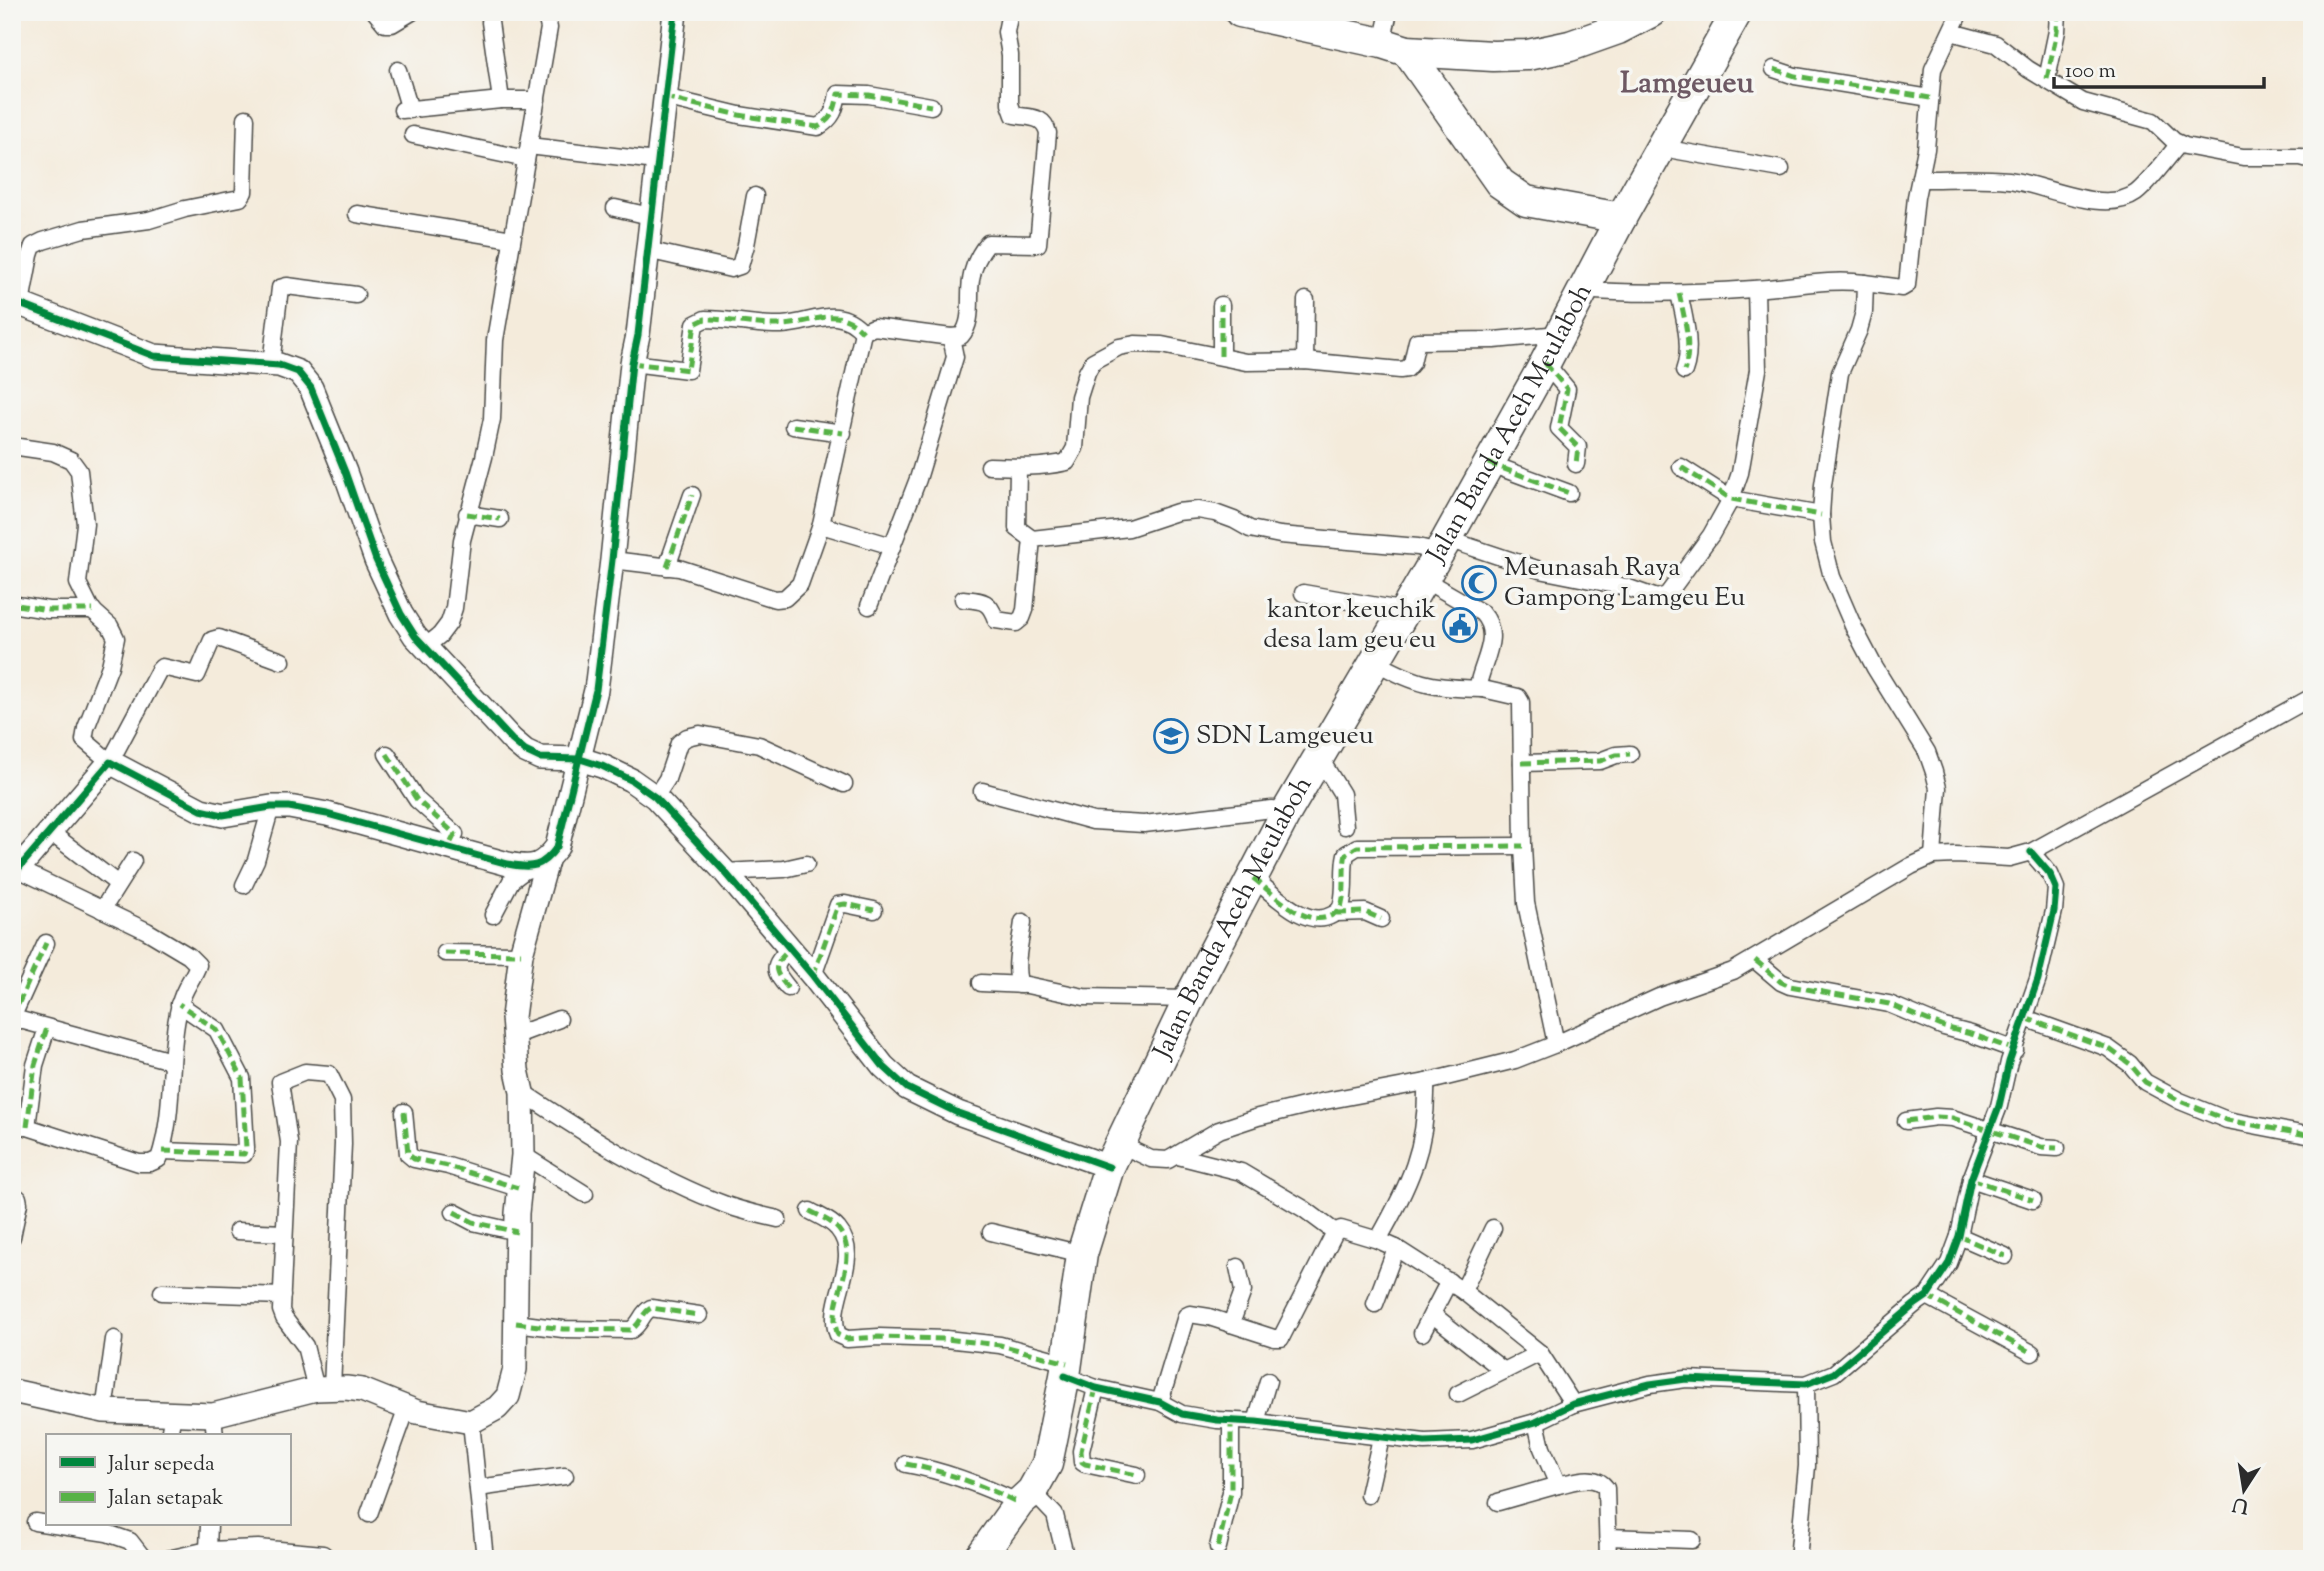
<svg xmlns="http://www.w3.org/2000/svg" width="2324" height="1571" font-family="'Sorts Mill Goudy',serif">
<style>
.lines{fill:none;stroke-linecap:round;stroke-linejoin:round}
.street-casing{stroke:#494845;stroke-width:19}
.secondary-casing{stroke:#494845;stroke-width:26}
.highway-casing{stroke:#494845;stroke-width:33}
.street{stroke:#fff;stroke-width:16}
.secondary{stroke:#fff;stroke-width:23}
.highway{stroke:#fff;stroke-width:30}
.quiet{stroke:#56b246;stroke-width:5;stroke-dasharray:10 5;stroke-linecap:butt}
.cycleway-casing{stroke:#f6f6f2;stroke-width:11}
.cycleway{stroke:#00873e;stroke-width:7}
.labels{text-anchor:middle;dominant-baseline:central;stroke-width:7;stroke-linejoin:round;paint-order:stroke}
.street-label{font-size:26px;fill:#2b2b2b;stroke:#f6f6f2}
.poi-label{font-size:26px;fill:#2b2b2b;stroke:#f6f6f2;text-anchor:start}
.quarter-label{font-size:30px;font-weight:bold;fill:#6d5964;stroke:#f6f6f2}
</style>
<rect width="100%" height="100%" fill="#f6f6f2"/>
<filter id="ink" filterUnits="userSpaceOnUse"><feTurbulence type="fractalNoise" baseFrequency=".0143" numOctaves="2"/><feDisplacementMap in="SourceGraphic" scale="14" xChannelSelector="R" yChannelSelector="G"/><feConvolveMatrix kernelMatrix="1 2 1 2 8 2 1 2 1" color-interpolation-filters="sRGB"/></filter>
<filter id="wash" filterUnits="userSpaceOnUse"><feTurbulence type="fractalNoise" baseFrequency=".00686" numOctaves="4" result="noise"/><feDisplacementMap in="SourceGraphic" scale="28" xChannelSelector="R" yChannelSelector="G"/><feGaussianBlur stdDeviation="1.57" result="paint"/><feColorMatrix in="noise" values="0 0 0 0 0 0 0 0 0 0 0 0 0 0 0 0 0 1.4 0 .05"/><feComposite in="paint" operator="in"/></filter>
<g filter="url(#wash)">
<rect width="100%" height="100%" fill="#f4ebdb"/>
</g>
<g filter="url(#ink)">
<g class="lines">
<!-- street casing -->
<g class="street-casing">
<g id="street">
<polyline points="375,12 385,24 392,24 412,12"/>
<polyline points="490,22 501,100"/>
<polyline points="1951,32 1996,44 2028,69 2083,102 2153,121 2174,141 2185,146 2243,157 2301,157 2312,160"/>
<polyline points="1382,43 1389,12"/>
<polyline points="1774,69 1795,76 1930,98"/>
<polyline points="398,70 410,110"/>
<polyline points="2047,79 2057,31 2058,12"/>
<path d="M664,97L739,115L818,127C833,118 835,110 838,94L869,95L931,106"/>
<polyline points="402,110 501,100 537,100"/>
<polyline points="413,135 526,159"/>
<polyline points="529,146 656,161"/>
<polyline points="1662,148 1781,169"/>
<path d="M1922,179C1950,179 1980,177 2009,180C2043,184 2104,216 2136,193C2149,183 2168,157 2179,144"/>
<polyline points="615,208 650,216"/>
<polyline points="357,214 512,239"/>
<polyline points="647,250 731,269 740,266 746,245 755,196"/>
<polyline points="1865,283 1902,288 1907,285 1916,197 1926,149 1933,69 1960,12"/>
<path d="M1582,290C1640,295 1696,293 1753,289C1791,287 1828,278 1865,283L1864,312L1859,330L1840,373L1823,485L1821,515L1823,542L1832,577L1854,628L1875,668L1927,752L1934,772L1938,788L1933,856"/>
<path d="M1679,293C1684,317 1693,347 1684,371"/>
<polyline points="21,303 30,255 33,246 43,241 83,229 149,220 185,209 240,198 244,192 246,118"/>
<polyline points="1221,356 1221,305"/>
<polyline points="1305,361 1306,300"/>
<path d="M632,363L688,370L695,324L705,319C730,319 758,326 782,325C813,324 837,303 863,332"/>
<polyline points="1545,363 1567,389 1559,428 1578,447 1576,464"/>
<polyline points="271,364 280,288 287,286 356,295"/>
<polyline points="793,426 843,433"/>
<polyline points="12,446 53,452 71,460 79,471 85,524 78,583 91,609 110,626 116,638 110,666 86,728 84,740 110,762 159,670 162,667 197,675 212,640 219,638 282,661"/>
<polyline points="1488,463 1569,493"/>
<path d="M989,466C1015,467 1041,468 1067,462L1075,448L1079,397L1087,372L1093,361L1119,347L1135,344L1162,345L1246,362L1305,361L1400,370L1407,369L1412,363L1417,341L1494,340L1559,334"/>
<polyline points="1681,467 1731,499 1821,515"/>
<polyline points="1018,468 1017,528 1032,539"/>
<polyline points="467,514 500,519"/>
<polyline points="821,525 892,546"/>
<polyline points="1447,539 1540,570 1626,587 1657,598 1667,595 1711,535 1731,499 1740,473 1758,370 1756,289"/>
<path d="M612,560L679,568L775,599L785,598L800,584L821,525L863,332L874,327L951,337L961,336C974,322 968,298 971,280C973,266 979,254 988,243L1038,244L1048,133C1044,115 1030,118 1014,115L1010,104V55L1006,32L1010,12"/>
<polyline points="667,567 692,495"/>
<path d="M1423,579L1482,613C1502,635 1483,660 1478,685L1483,689L1518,697L1521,702L1523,846L1526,903L1556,1044"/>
<polyline points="1303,593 1406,611"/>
<path d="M963,599C983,601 989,600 996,620L1016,623L1022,618L1025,610L1032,539L1129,528L1177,512L1198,510L1215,513L1234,520L1250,529L1280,535L1418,547L1439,552"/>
<polyline points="17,605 48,610 93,610"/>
<polyline points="869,606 918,479 955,357 951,337"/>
<polyline points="425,647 440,635 449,623 454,608 462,540 484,457 492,419 495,340 549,28 545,12"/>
<path d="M1376,662C1418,686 1436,688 1483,689"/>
<polyline points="387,754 417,800 455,834 448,848"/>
<polyline points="1319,757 1342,794 1345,826"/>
<polyline points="1522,763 1600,761 1616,755 1630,754"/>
<polyline points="982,791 1093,821 1144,824 1272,809 1287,811"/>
<polyline points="655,797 667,779 679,743 687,737 700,734 759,745 844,784"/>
<polyline points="50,832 118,884"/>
<polyline points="725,872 784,869 806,864"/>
<path d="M1253,878C1273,893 1306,930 1332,915C1337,913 1341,909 1342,903C1346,887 1342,870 1346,854L1357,847L1523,846"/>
<polyline points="244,885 256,860 271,807"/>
<polyline points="102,910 133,861"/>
<polyline points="1337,913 1365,912 1381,919"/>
<polyline points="493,915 511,881 528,868"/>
<polyline points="445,953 521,954"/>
<polyline points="1755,960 1781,982 1790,986 1889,1004 1944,1027 1971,1034 2015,1050"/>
<polyline points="813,976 838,905 845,904 874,910"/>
<polyline points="981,983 1027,985 1084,997 1189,999"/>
<path d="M1020,985C1013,966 1021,941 1023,922"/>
<path d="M788,988C773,970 772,966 789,950"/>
<polyline points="12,1018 46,943"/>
<polyline points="13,1018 171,1061"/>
<polyline points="2025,1018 2108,1048 2130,1064 2145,1082 2180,1101 2227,1120 2312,1136"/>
<polyline points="514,1036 559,1019"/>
<path d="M522,1092C587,1135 652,1177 726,1205C742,1211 761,1215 778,1219"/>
<polyline points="404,1112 408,1154 414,1159 448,1166 518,1188"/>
<polyline points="1906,1121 1936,1117 1952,1118 2041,1147 2057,1148"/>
<path d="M12,1122L139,1163H150L159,1159C176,1109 167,1055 180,1004C183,989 193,979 198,965L189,956L147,931L18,869"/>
<polyline points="27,1127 35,1065 47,1028"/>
<polyline points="1119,1144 1151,1159 1168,1160 1219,1130 1258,1117 1325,1101 1426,1082 1515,1060 1556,1044 1659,997 1733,971 1911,866 1933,856 1956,855 2009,858 2031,852 2312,697"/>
<polyline points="162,1151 244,1154 246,1148 242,1078 217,1030 179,1004"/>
<polyline points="523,1155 585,1194"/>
<polyline points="1178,1156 1241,1172 1304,1209 1335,1232"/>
<polyline points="1971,1179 2033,1200"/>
<polyline points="12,1195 18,1198 19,1203 12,1237"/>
<path d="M810,1211C819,1216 832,1221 838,1229C864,1260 824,1302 838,1335L847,1339L879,1337L946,1339L1000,1345L1067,1363"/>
<polyline points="454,1212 473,1222 517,1232"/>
<polyline points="237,1231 284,1233"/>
<polyline points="991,1232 1082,1254"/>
<polyline points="1959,1236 2005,1256"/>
<polyline points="1378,1240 1396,1248 1463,1291 1540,1353 1573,1404"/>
<polyline points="1463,1291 1493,1228"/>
<polyline points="162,1292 282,1296"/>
<polyline points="1927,1296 2032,1353"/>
<polyline points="1375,1304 1396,1248"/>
<polyline points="1432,1314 1504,1371"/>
<path d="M516,1323L563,1329L631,1330C642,1323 641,1313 651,1308L699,1315"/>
<polyline points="1231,1324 1243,1291 1238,1267"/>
<polyline points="1422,1333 1449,1281"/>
<polyline points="1065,1376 1096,1388 1160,1402 1182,1414 1217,1420 1256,1422 1425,1442 1472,1440 1536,1422 1573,1404 1650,1384 1686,1379 1806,1384 1834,1373 1914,1305 1927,1296 1949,1263 1959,1236 1971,1179 1999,1106 2009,1062 2038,979 2054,911 2056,888 2050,874 2031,852"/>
<polyline points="1096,1388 1081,1451 1082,1462 1085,1464 1137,1475"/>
<polyline points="316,1389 305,1346 284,1318 281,1310 289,1142 280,1082 305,1072 329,1074 342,1100 343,1144 332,1388"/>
<polyline points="1458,1394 1540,1353"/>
<path d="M1160,1402L1186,1316L1190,1314L1209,1317L1274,1338H1281L1335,1232L1341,1229L1378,1240C1409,1185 1428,1148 1426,1082"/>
<polyline points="104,1411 114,1339"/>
<polyline points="213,1415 215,1436"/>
<polyline points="471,1422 485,1559"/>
<polyline points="1256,1422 1268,1381"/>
<path d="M1536,1422L1542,1448L1558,1485C1573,1482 1595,1473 1606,1488L1608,1559"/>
<polyline points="169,1436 173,1414"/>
<path d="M906,1464C945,1471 984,1486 1019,1503"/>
<polyline points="478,1488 565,1476"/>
<polyline points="1032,1491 1055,1515 1066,1559"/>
<polyline points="1368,1495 1381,1438"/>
<polyline points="1498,1502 1558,1485"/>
<polyline points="369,1514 407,1408"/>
<polyline points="35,1522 107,1533 130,1541 144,1559"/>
<polyline points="1608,1537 1692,1540"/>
<polyline points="1218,1547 1231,1492 1231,1421"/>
<polyline points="208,1550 209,1524"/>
<polyline points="168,1559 208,1550 258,1548 323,1554 329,1559"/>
<polyline points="1798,1559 1807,1466 1806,1384"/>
</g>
</g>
<!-- secondary casing -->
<g class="secondary-casing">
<g id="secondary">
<polyline points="12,301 154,356 279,365 298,372 311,388 345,472 376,560 401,614 415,636 512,740 525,751 540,758 580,759 602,766 631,780 655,797 725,872 813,976 883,1066 907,1088 958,1113 1109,1167"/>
<path d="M12,870L18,869L110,762L201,810L223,815L271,807H289L327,814L508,864C533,869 542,867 557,847L596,690L612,560L632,363L638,335L675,12"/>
<polyline points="12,1391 104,1411 213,1415 316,1389 346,1388 362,1390 417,1412 471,1422 497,1408 508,1396 515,1369 517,1213 523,1155 522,1092 517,1070 513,1017 521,954 547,861"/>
</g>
</g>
<!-- highway casing -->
<g class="highway-casing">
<g id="highway">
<polyline points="1240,12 1382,43 1407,51 1493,56 1528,55 1570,46 1618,29 1651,12"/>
<polyline points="1407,51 1500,183 1526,201 1621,218"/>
<path id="s1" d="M979,1559L1019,1503L1032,1491L1047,1464L1065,1376L1082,1254L1109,1167L1189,999L1287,811L1447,539L1545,363L1621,218L1737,12"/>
</g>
</g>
<!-- street -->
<use href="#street" class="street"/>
<!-- secondary -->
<use href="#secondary" class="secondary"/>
<!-- highway -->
<use href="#highway" class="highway"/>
<!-- quiet -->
<g class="quiet">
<polyline points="545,15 545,12"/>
<polyline points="1774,69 1795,76 1930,98"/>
<polyline points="2047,79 2057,31 2058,12"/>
<path d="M664,97L739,115L818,127C833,118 835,110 838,94L869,95L931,106"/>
<path d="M1679,293C1684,317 1693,347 1684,371"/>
<polyline points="1221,356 1221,305"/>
<path d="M632,363L688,370L695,324L705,319C730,319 758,326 782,325C813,324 837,303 863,332"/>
<polyline points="1545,363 1567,389 1559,428 1578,447 1576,464"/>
<polyline points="793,426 843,433"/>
<polyline points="1488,463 1569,493"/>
<polyline points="1681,467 1731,499 1821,515"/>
<polyline points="467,514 500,519"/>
<polyline points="667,567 692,495"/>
<polyline points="17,605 48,610 93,610"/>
<polyline points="387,754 417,800 455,834 448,848"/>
<polyline points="1522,763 1600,761 1616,755 1630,754"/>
<path d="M1253,878C1273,893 1306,930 1332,915C1337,913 1341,909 1342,903C1346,887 1342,870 1346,854L1357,847L1523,846"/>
<polyline points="1337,913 1365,912 1381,919"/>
<polyline points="445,953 521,954"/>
<polyline points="1755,960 1781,982 1790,986 1889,1004 1944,1027 1971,1034 2015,1050"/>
<polyline points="813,976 838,905 845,904 874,910"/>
<path d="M788,988C773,970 772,966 789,950"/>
<polyline points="12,1018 46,943"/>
<polyline points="2025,1018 2108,1048 2130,1064 2145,1082 2180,1101 2227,1120 2312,1136"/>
<polyline points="404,1112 408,1154 414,1159 448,1166 518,1188"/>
<polyline points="1906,1121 1936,1117 1952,1118 2041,1147 2057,1148"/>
<polyline points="27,1127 35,1065 47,1028"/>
<polyline points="162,1151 244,1154 246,1148 242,1078 217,1030 179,1004"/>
<polyline points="1971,1179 2033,1200"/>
<path d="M810,1211C819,1216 832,1221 838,1229C864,1260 824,1302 838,1335L847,1339L879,1337L946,1339L1000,1345L1067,1363"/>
<polyline points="454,1212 473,1222 517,1232"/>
<polyline points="1959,1236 2005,1256"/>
<polyline points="1927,1296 2032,1353"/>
<path d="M516,1323L563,1329L631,1330C642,1323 641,1313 651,1308L699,1315"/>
<polyline points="1096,1388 1081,1451 1082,1462 1085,1464 1137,1475"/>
<path d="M906,1464C945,1471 984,1486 1019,1503"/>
<polyline points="1218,1547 1231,1492 1231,1421"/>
</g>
<!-- cycleway casing -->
<g class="cycleway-casing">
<g id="cycleway">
<polyline points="12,301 154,356 279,365 298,372 311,388 345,472 376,560 401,614 415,636 512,740 525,751 540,758 580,759 602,766 631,780 655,797 725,872 813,976 883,1066 907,1088 958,1113 1109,1167"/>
<path d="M12,870L18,869L110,762L201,810L223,815L271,807H289L327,814L508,864C533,869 542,867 557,847L596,690L612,560L632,363L638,335L675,12"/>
<polyline points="1065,1376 1096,1388 1160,1402 1182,1414 1217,1420 1256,1422 1425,1442 1472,1440 1536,1422 1573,1404 1650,1384 1686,1379 1806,1384 1834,1373 1914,1305 1927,1296 1949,1263 1959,1236 1971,1179 1999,1106 2009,1062 2038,979 2054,911 2056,888 2050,874 2031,852"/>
</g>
</g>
<!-- cycleway -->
<use href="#cycleway" class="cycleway"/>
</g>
</g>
<!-- icons -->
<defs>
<g id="mosque-ring" transform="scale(1.75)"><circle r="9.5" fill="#f6f6f2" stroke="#1f6fb2" stroke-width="1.5"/><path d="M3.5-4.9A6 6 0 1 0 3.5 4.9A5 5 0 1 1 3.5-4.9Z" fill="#1f6fb2"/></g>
<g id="civic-ring" transform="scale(1.75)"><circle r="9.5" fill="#f6f6f2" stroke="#1f6fb2" stroke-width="1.5"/><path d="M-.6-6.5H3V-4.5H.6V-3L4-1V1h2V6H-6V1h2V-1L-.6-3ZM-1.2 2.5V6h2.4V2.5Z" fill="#1f6fb2"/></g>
<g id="school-ring" transform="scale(1.75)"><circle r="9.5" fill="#f6f6f2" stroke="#1f6fb2" stroke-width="1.5"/><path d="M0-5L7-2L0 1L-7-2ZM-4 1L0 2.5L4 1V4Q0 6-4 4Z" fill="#1f6fb2"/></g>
</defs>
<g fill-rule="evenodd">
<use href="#mosque-ring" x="1479" y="583"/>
<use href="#civic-ring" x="1460" y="625"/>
<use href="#school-ring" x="1171" y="736"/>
</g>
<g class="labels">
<!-- street labels -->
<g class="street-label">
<text stroke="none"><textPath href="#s1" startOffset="1267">Jalan Banda Aceh Meulaboh</textPath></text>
<text stroke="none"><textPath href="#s1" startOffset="700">Jalan Banda Aceh Meulaboh</textPath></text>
</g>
<!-- poi labels -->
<g class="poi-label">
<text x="1504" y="568">Meunasah Raya<tspan x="1504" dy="30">Gampong Lamgeu Eu</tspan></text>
<text x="1436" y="610" text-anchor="end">kantor keuchik<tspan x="1436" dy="30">desa lam geu eu</tspan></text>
<text x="1196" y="736">SDN Lamgeueu</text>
</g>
<!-- quarter labels -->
<g class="quarter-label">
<text x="1687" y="84">Lamgeueu</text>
</g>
</g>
<!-- margin -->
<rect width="2324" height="1571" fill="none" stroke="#f6f6f2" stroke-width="42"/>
<!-- legend -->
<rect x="46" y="1434" width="245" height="91" fill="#f6f6f2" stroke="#a5a5a2" stroke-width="2"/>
<rect x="60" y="1457" width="35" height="10" fill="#00873e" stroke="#a5a5a2" stroke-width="2"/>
<text x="108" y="1470" font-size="21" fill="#2b2b2b">Jalur sepeda</text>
<rect x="60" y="1492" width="35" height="10" fill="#56b246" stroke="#a5a5a2" stroke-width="2"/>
<text x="108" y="1504" font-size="21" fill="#2b2b2b">Jalan setapak</text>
<!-- north arrow -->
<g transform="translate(2244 1490) rotate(192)" stroke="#f6f6f2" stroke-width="5" paint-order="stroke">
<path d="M0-5L12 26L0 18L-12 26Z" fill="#2b2b2b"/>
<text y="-10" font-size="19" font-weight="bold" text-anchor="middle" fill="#2b2b2b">U</text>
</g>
<!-- scale -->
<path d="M2054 77v10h210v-10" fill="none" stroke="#2b2b2b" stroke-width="3.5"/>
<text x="2065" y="77" font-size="21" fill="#2b2b2b" stroke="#f6f6f2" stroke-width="5" paint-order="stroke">100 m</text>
</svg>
